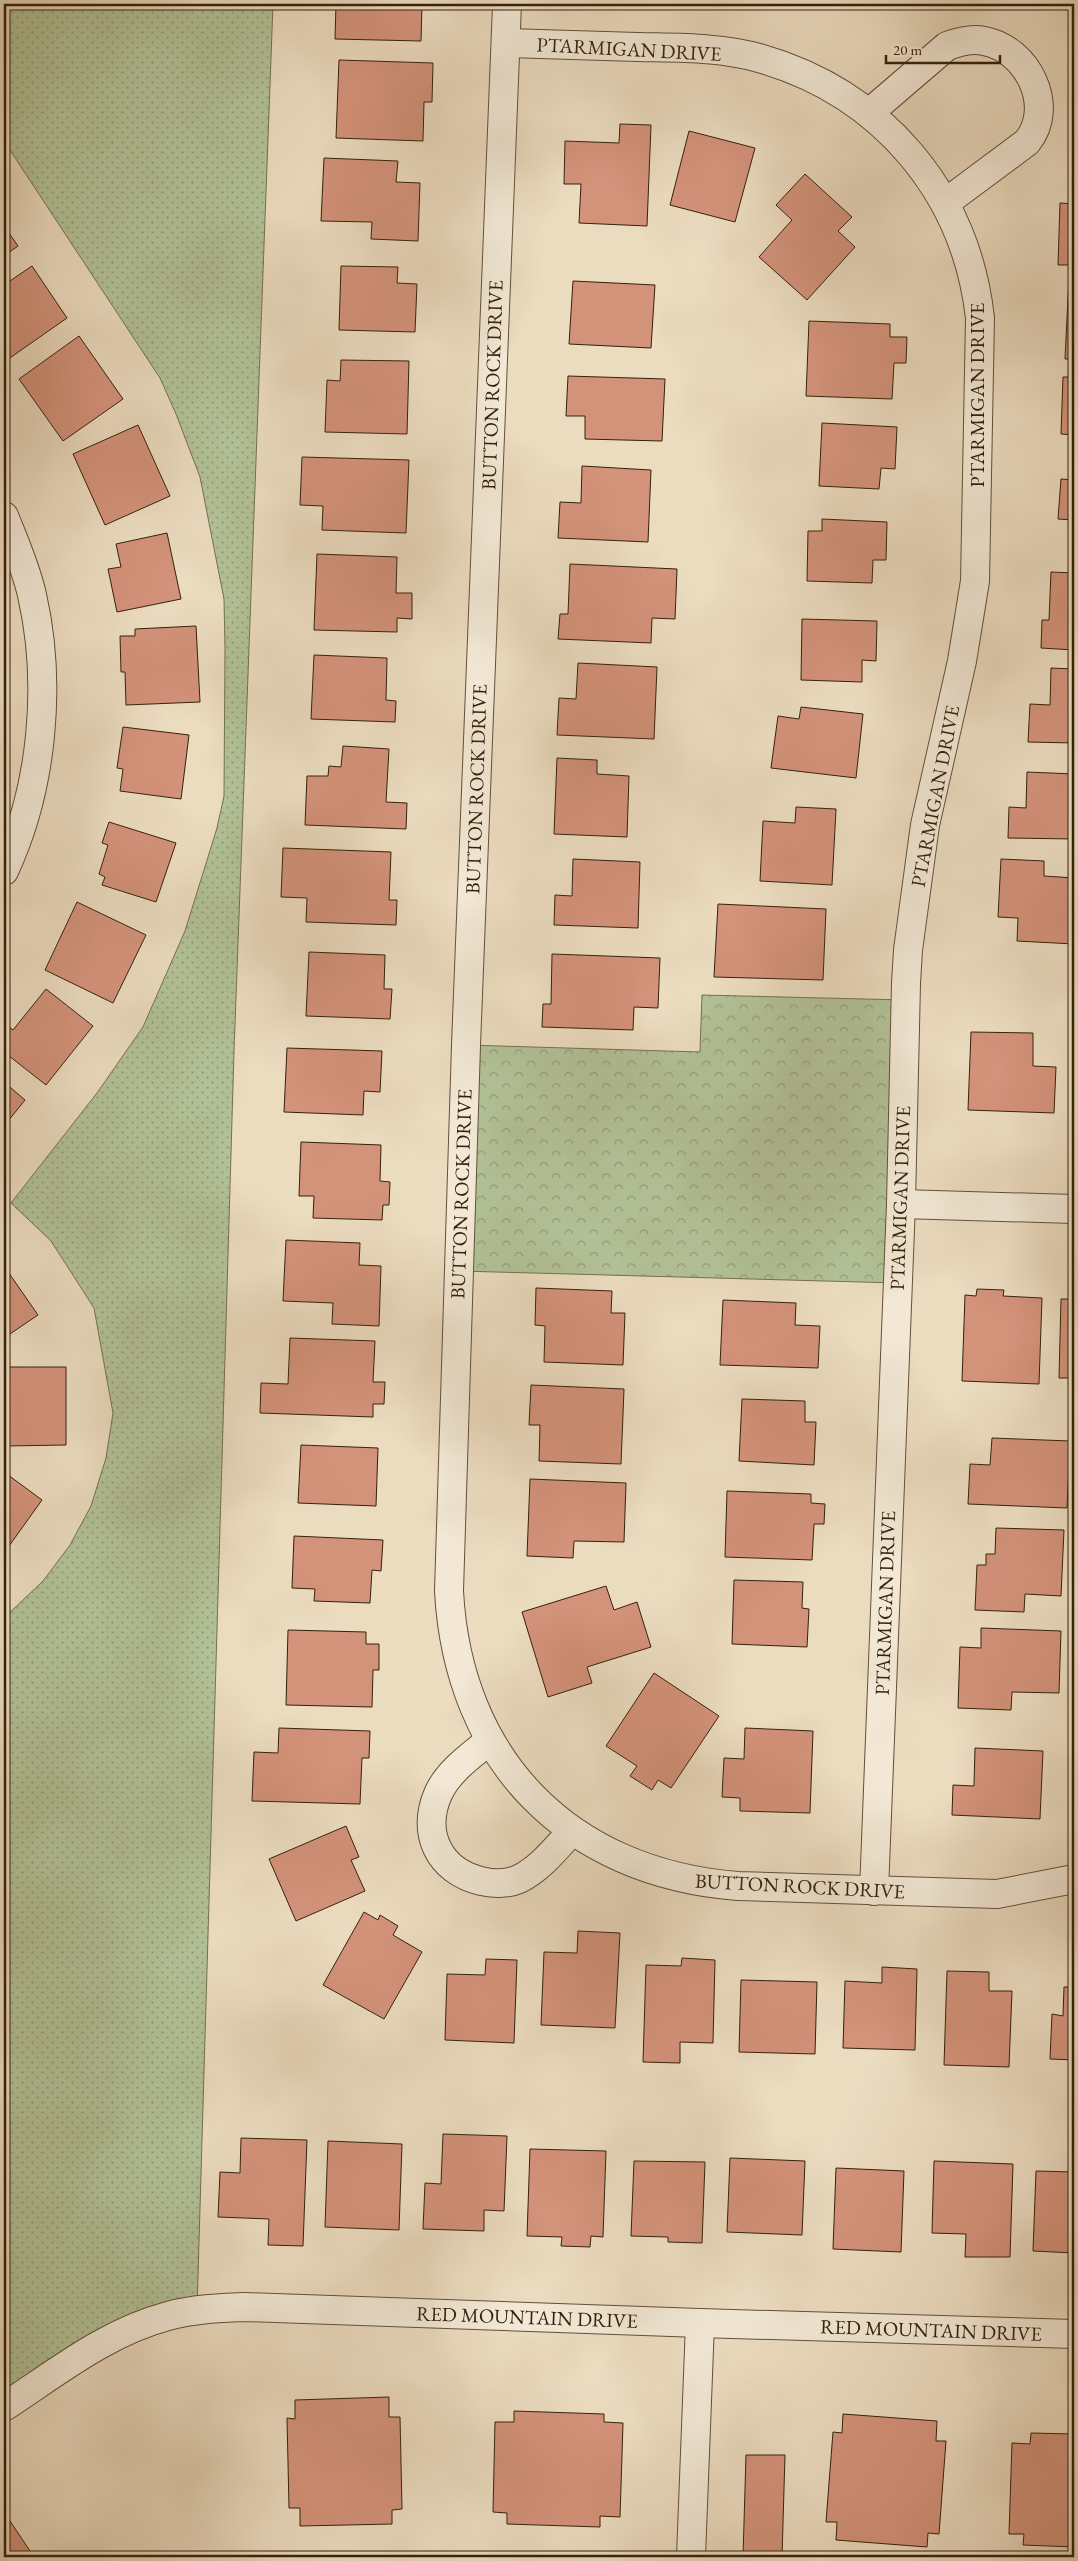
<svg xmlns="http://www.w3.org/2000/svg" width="1078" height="2561" font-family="'EB Garamond',serif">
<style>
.grass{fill:url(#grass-dots);stroke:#747150}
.park{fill:url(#park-crowns);stroke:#747150}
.building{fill:#d3927a;stroke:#35210b}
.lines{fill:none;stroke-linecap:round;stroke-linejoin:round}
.street-casing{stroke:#625038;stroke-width:30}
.street{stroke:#f2e8d5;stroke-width:28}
.labels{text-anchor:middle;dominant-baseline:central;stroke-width:4.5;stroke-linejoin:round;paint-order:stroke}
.street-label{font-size:20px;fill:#35210b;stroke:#f2e8d5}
</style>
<defs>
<pattern id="grass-dots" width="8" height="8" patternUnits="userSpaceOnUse" patternTransform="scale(1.25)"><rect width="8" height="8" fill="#b2c196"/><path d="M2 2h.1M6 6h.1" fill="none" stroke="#929c79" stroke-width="1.8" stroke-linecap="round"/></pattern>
<pattern id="park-crowns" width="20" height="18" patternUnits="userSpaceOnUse" patternTransform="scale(1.25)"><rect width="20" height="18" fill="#b2c196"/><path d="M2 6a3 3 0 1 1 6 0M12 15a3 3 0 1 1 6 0" fill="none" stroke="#929c79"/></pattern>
</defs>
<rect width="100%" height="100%" fill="#ebdbbf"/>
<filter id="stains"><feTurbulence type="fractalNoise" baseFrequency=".004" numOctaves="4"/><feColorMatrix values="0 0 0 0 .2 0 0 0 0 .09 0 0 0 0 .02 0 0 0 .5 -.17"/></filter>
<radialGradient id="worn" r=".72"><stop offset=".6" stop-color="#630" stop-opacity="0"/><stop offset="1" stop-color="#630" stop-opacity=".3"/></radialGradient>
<!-- grass -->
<polygon class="grass" points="4,4 273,4 234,1051 197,2310 4,2407 4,1618 43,1581 70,1545 91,1506 106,1458 113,1413 94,1308 51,1241 11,1203 97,1093 143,1027 185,931 217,828 224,796 225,648 224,599 200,477 176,414 160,378 4,141"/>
<!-- park -->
<polygon class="park" points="702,995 905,1000 898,1283 459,1271 466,1045 700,1052"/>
<!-- building -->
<g class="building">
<polygon points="336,4 422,4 421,41 335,39"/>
<polygon points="339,60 433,63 432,102 424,102 423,141 336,138"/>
<polygon points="620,124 651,125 647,226 579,223 581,184 564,184 565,141 619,143"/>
<polygon points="689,131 755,148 735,222 670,205"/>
<polygon points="324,158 398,161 396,182 420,183 418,241 371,239 372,222 321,221"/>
<polygon points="805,174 852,217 838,231 855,247 807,300 759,257 792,220 776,205"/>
<polygon points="1060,203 1074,204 1074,265 1058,265"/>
<polygon points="4,226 18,246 4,256"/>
<polygon points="32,266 67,318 7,360 4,355 4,285"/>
<polygon points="341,266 398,267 397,283 417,284 415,332 339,330"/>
<polygon points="1069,277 1074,277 1074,359 1065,359"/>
<polygon points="573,281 655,285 651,348 569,344"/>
<polygon points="809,321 890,324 890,337 907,337 906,363 894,363 892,399 806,396"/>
<polygon points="79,336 123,399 63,441 19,379"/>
<polygon points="341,360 409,361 407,434 325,432 327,380 340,381"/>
<polygon points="568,376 665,379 662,441 585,439 585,416 566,416"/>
<polygon points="1063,377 1074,377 1074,435 1061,434"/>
<polygon points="822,423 897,427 895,469 881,468 879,489 819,486"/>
<polygon points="138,425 170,496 105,525 73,454"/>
<polygon points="302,457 409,460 406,533 322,530 323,506 300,505"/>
<polygon points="582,466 651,470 648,542 558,538 560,502 581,503"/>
<polygon points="1061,479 1074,480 1074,544 1071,544 1073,520 1058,519"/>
<polygon points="822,519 887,522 886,560 873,560 872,583 807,581 808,531 822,531"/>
<polygon points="167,533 181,599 117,612 108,569 121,567 116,544"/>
<polygon points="317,554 397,557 396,593 412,593 412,619 397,618 397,632 314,630"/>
<polygon points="570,564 677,569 675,619 652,618 651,643 558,639 560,614 568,614"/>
<polygon points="1051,572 1074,573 1074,650 1041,648 1042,620 1049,620"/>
<polygon points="802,619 877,621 876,661 862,660 862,682 801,680"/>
<polygon points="196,626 200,702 126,705 125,672 121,672 120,636 135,636 135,629"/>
<polygon points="314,655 387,658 386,700 396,701 395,722 311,719"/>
<polygon points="578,663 657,667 654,739 557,735 559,698 576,699"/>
<polygon points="1051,668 1074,669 1074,743 1028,742 1030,704 1050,705"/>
<polygon points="801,707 863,714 856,778 771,768 778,716 799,719"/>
<polygon points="123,727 189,735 181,799 120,791 123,769 117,768"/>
<polygon points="343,746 389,749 386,802 407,803 406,829 305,825 307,776 328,776 329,766 341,767"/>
<polygon points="557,758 597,760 597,774 629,776 627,837 554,834"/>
<polygon points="1027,772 1074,774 1074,839 1008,838 1009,807 1026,808"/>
<polygon points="796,807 836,809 832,885 760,881 763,821 795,823"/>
<polygon points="109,822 176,843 156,902 102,885 105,877 99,874 108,845 102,843"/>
<polygon points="283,848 391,852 389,900 397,900 396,925 306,922 307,898 281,897"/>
<polygon points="573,859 640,862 638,928 554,925 555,895 572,896"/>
<polygon points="1001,859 1044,861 1044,876 1074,878 1074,944 1017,941 1018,918 998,917"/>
<polygon points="77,902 146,935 113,1003 45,970"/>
<polygon points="718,904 826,909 823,980 714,977"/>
<polygon points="309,952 385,955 384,989 392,989 390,1019 306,1016"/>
<polygon points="552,954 660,958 658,1008 634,1007 633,1030 542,1027 543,1004 551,1004"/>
<polygon points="46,989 93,1026 46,1085 4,1052 4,1026 5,1024 13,1030"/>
<polygon points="971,1032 1033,1033 1033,1066 1056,1067 1054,1113 968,1110"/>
<polygon points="287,1048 382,1051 380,1092 364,1091 363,1115 284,1112"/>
<polygon points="4,1082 25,1100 4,1126"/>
<polygon points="301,1142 381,1145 380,1181 390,1182 389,1205 383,1205 382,1220 313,1218 314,1196 299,1196"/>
<polygon points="286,1240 360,1243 359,1265 381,1266 379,1326 332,1324 333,1303 283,1301"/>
<polygon points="4,1266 38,1315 4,1338"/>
<polygon points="536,1288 612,1291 611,1313 625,1313 623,1365 544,1362 545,1326 535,1325"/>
<polygon points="977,1289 1004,1290 1003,1296 1042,1298 1039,1384 962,1381 965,1295 976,1296"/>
<polygon points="1061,1299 1074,1299 1074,1378 1059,1378"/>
<polygon points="723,1300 796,1303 795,1325 820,1326 818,1368 720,1365"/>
<polygon points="290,1338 375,1341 373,1382 385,1382 384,1404 373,1404 373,1417 260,1413 261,1383 288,1384"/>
<polygon points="4,1367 66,1367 66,1445 4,1446"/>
<polygon points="531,1385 624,1389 621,1464 539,1461 540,1425 529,1425"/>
<polygon points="742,1399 805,1401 805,1422 816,1422 814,1465 739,1461"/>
<polygon points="992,1438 1070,1441 1067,1508 968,1504 970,1464 990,1465"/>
<polygon points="301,1445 378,1448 376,1506 298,1503"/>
<polygon points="4,1472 42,1500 4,1553"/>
<polygon points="530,1479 626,1483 624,1542 574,1541 573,1558 527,1556"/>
<polygon points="727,1491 811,1494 811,1503 825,1504 824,1524 814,1524 812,1560 725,1557"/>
<polygon points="996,1528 1064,1530 1061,1596 1025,1594 1024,1612 975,1610 977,1565 986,1565 986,1554 995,1554"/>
<polygon points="294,1536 383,1540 381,1571 372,1570 370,1603 314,1601 315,1589 292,1588"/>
<polygon points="734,1580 803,1582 802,1608 809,1609 807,1647 732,1644"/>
<polygon points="606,1586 614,1610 637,1602 651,1647 587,1667 592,1683 548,1697 522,1612"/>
<polygon points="981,1628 1061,1631 1059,1693 1012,1692 1011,1710 958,1708 960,1647 981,1648"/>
<polygon points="288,1630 366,1632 366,1644 379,1644 379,1670 373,1670 372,1707 286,1705"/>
<polygon points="654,1673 719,1716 671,1788 658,1780 652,1790 630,1776 637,1766 606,1746"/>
<polygon points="279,1728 370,1731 369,1758 362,1758 360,1804 252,1801 254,1752 278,1753"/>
<polygon points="745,1728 813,1731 810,1813 740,1811 740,1798 722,1797 724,1758 744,1759"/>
<polygon points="975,1748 1043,1751 1040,1819 952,1815 953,1785 974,1786"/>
<polygon points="346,1826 359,1857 351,1860 365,1891 296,1921 269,1859"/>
<polygon points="364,1912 378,1920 380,1915 398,1926 393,1935 422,1952 384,2019 323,1985"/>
<polygon points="578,1931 620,1933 615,2028 541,2025 544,1952 577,1953"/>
<polygon points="682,1958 715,1960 713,2043 680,2042 680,2063 643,2062 646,1965 681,1966"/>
<polygon points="486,1959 517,1960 514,2043 445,2040 447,1974 485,1975"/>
<polygon points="882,1967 917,1969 915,2050 843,2048 845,1981 882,1983"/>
<polygon points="947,1971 989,1972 989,1991 1012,1991 1009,2067 944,2065"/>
<polygon points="1074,1978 1074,2060 1050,2059 1052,2014 1063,2016 1064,1987 1074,1987"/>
<polygon points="741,1980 817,1982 815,2054 739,2052"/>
<polygon points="443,2134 507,2136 504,2211 484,2210 484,2231 423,2229 425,2183 441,2184"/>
<polygon points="241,2138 307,2140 303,2246 268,2245 269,2219 218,2217 220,2172 240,2173"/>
<polygon points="328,2141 402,2144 399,2230 325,2227"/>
<polygon points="530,2149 606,2151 603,2237 591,2236 590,2247 561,2246 562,2237 527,2236"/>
<polygon points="730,2158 805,2161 802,2235 727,2232"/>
<polygon points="634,2161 705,2162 702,2243 668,2242 668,2237 631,2236"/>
<polygon points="934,2161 1013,2164 1010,2257 965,2257 966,2234 932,2233"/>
<polygon points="836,2168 904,2171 901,2252 833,2249"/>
<polygon points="1036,2171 1074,2172 1074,2253 1033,2251"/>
<polygon points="389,2397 389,2417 400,2417 402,2509 392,2510 392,2524 300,2526 300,2508 289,2508 287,2418 295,2419 295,2400"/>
<polygon points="514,2411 604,2414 604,2422 623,2423 620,2517 600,2516 600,2527 507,2524 507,2513 493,2512 495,2422 514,2422"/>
<polygon points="843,2414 937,2421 936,2441 946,2441 939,2534 928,2533 927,2547 836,2540 837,2522 826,2522 833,2432 842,2433"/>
<polygon points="1031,2433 1074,2434 1074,2547 1023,2545 1024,2534 1009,2534 1012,2443 1030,2444"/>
<polygon points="746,2455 785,2455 782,2557 743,2557"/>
<polygon points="4,2512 34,2557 4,2557"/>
</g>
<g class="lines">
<!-- street casing -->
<g class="street-casing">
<g id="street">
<path d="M507,4L466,1045L449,1591C458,1760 568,1873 738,1886L997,1894L1074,1879"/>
<path d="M506,43C550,44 594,46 638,47C678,48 720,47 759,58C882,93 966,192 980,318L975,581L962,661L925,825L908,950L906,983L901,1204L874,1891"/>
<path d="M869,113L947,46C958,42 972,38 984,41C1028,49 1056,107 1027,142L945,203"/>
<path d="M4,516C14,541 26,568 32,595C52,683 43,788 4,871"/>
<polyline points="901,1204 1074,1209"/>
<path d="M490,1740C472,1755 448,1771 438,1794C421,1833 439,1871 481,1881C493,1884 508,1884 519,1879C541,1868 556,1848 572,1831"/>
<path d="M4,2407C56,2373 107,2332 168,2316C193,2309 219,2308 245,2307L700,2323L1074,2334"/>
<polyline points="691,2557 700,2323"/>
</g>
</g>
<!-- street -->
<use href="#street" class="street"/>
</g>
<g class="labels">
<!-- street labels -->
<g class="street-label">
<text transform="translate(629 49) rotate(3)">PTARMIGAN DRIVE</text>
<text transform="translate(492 385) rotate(-88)">BUTTON ROCK DRIVE</text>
<text transform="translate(977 395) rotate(-90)">PTARMIGAN DRIVE</text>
<text transform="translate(476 789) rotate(-88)">BUTTON ROCK DRIVE</text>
<text transform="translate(935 796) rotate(-79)">PTARMIGAN DRIVE</text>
<text transform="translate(461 1194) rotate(-88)">BUTTON ROCK DRIVE</text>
<text transform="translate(900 1198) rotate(-88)">PTARMIGAN DRIVE</text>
<text transform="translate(885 1603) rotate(-88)">PTARMIGAN DRIVE</text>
<text transform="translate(800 1886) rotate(3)">BUTTON ROCK DRIVE</text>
<text transform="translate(527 2317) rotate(2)">RED MOUNTAIN DRIVE</text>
<text transform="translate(931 2330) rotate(2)">RED MOUNTAIN DRIVE</text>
</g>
</g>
<!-- margin -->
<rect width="1078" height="2561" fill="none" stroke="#ebdbbf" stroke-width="20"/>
<rect x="5" y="5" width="1068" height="2551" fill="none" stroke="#35210b" stroke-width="2.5"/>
<rect x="10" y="10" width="1058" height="2541" fill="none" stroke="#35210b"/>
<!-- scale -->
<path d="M886 55v8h114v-8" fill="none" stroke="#35210b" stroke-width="2.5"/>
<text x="893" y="55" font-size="15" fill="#35210b" stroke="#f2e8d5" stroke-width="4" paint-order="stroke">20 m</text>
<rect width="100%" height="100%" filter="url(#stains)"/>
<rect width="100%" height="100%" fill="url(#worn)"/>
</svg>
